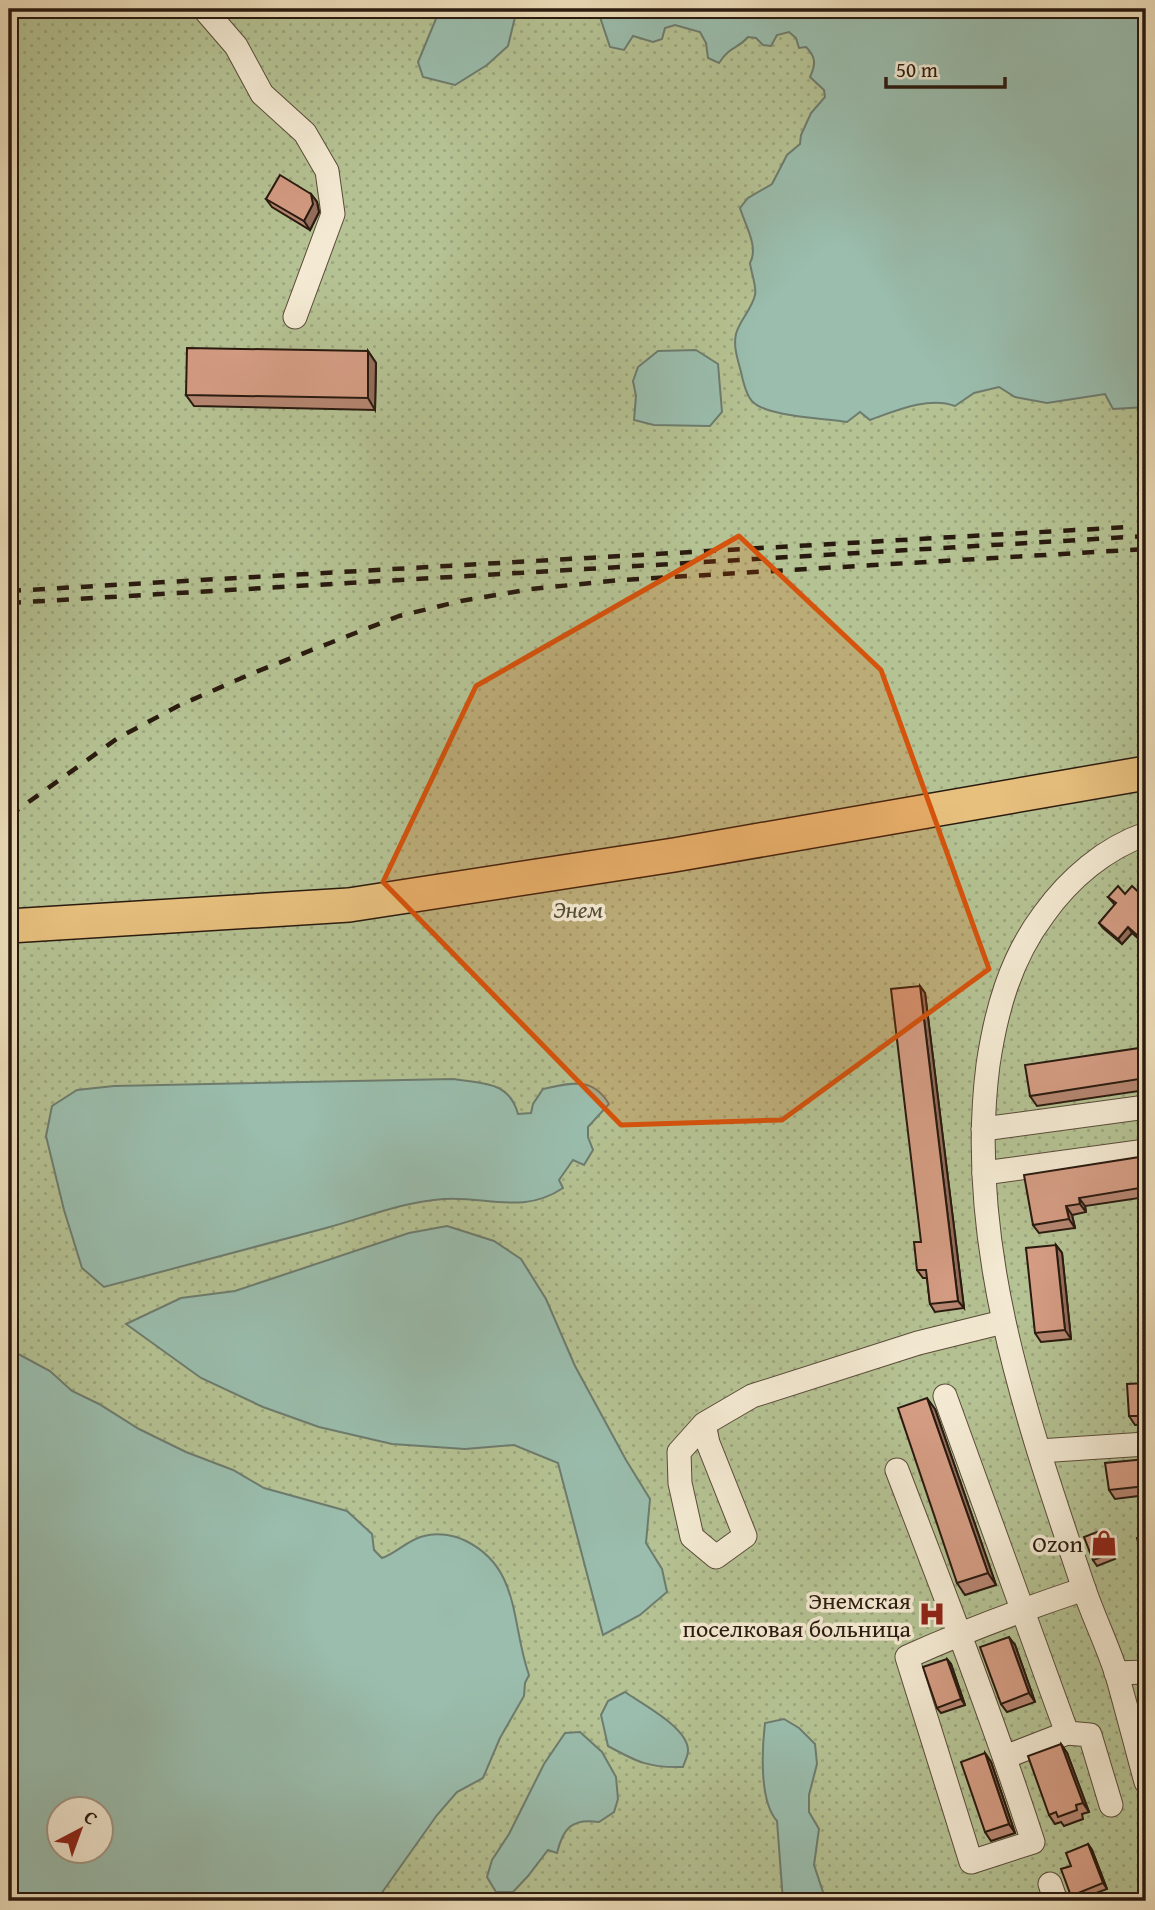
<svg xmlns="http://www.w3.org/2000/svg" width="1155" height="1910" font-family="'Gentium Book Plus',serif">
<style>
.garden{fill:url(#garden-dots);stroke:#6f6e51;stroke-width:2;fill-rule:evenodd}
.water{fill:#9abdad;stroke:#6d7c6e;stroke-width:2;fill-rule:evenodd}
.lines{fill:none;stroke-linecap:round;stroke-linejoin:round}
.minor-casing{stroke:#5a4b3a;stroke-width:25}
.highway-casing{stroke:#291a0f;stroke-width:36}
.minor{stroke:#f4ead3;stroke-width:23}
.highway{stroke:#e7c07e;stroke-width:33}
.rail{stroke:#291a0f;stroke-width:4.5;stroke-dasharray:12 12;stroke-linecap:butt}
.wall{fill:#b68671;stroke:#291a0f;stroke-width:2}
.shaded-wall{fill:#946d5c;stroke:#291a0f;stroke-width:2}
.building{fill:#d49c83;stroke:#291a0f;stroke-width:2}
.marked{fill:#d5530c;fill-opacity:0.2;stroke:#d5530c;stroke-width:5;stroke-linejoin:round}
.labels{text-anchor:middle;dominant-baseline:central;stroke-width:7;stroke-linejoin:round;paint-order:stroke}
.park-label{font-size:24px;font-style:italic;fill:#534c37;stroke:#f4ead3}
.poi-label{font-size:24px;fill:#291a0f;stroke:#f4ead3;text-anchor:end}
</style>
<defs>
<pattern id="garden-dots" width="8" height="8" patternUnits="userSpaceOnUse" patternTransform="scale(1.75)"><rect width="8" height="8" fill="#b5c293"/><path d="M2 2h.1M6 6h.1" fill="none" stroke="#9ca67e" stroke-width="1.8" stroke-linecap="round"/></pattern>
</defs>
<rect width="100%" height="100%" fill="#eedfbc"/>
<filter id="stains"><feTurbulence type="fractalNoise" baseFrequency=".00286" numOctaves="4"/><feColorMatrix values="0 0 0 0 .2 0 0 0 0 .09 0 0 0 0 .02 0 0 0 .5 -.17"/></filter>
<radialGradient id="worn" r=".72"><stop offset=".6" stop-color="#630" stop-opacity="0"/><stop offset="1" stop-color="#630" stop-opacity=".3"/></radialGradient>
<!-- garden -->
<path class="garden" d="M9,9H1146V1901H9ZM60,1808H102V1850H60Z"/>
<!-- water -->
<g class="water">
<polygon points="440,9 517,9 508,46 487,65 455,85 423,77 418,62"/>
<path d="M600,9H1146V407L1113,409L1105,394L1047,403L1015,397L999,387L974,393L955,406C929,396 895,411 870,420L860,412L847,422C825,418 768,417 753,402C746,396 743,381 741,372C738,360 733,347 736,334C739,321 752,309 755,295C757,287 751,272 750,263C759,247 745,225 740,208L748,198L772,184L787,155L800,144L801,135L811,113L825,97L824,90L810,77C816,64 816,57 806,47L799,48L796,38L789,32L777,35L771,46L763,45L756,38L748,37C738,49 730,46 719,63L708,58L706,43L700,32L675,25L665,28L662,39L653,42L633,36L624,50L610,47L600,17Z"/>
<polygon points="696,350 718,364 722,412 710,426 654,425 634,420 636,396 633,381 638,367 658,351"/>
<path d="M454,1079C484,1084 509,1081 518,1114L531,1113L533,1104L543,1089C571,1083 592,1076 609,1104L588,1127V1137L593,1150L584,1165L573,1160L559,1180L563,1188C523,1215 487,1196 444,1199C401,1202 367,1217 326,1228C252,1248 178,1267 104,1287L82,1268L64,1210L46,1136L52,1106L77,1090L114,1086Z"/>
<polygon points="447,1226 494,1241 521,1259 546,1299 575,1366 626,1460 650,1499 646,1543 662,1569 667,1592 640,1615 603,1635 558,1463 514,1445 465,1449 392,1444 319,1427 263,1407 201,1378 126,1324 181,1298 235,1291 409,1233"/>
<path d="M9,1349L50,1371L72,1391L99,1404L139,1429L186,1452L233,1470L264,1488L347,1511L372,1534L374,1550L382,1558C397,1553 407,1540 424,1536C437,1532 454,1535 466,1541C521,1568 511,1625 529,1675L525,1683L524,1696L500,1738L483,1778L457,1792L437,1815L376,1901H9ZM102,1808V1850H60V1808Z"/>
<path d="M625,1692C642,1704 689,1728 688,1751C688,1756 684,1763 683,1767C649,1768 637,1762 608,1746L601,1715L608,1701Z"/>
<path d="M784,1719L799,1728L815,1744L817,1764L809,1795V1812L819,1829L814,1865L826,1901H783L777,1821C759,1801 762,1749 765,1723Z"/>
<path d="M580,1732L602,1752L616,1777L618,1799L614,1812L599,1822C572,1818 563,1828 557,1853L548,1850L528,1876L513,1892H496L487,1877L492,1860L509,1834L544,1764L565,1733Z"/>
</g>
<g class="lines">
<!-- minor casing -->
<g class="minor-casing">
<g id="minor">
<polyline points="204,9 236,46 262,94 305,133 327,171 333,214 295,317"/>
<path d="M1146,834C1105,848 1069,879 1044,914C1010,959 996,1011 988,1065C965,1244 1027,1419 1083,1586C1093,1616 1107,1644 1117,1675C1127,1710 1136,1746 1146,1782"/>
<polyline points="983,1129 1146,1107"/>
<polyline points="984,1173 1146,1151"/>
<polyline points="945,1396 1067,1733 1005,1757"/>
<polyline points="704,1424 679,1452 680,1483 692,1537 716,1557 745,1536 708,1443 704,1424 752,1396 918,1343 1003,1322"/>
<polyline points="1039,1451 1146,1444"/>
<path d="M897,1470C944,1593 992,1716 1033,1842L971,1862L907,1657C965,1631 1024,1609 1084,1589"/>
<polyline points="1116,1673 1146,1672"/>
<polyline points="1067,1733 1090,1735 1111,1805"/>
<polyline points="1050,1884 1056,1901"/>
</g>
</g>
<!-- highway casing -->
<g class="highway-casing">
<polyline id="highway" points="9,926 349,905 674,855 1146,773"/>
</g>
<!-- minor -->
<use href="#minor" class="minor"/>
<!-- highway -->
<use href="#highway" class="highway"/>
<!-- rail -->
<g class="rail">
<polyline points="9,591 1129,527"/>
<polyline points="9,603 1146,536"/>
<polyline points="9,816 118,738 178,706 253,673 399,616 461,601 531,589 621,580 1146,549"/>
</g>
</g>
<!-- wall -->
<g class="wall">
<polygon points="311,194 317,202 319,212 310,230 272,207 266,199"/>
<polygon points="368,351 376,363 375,410 194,406 186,395"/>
<polygon points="1125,894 1146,899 1146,934 1141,941 1132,933 1122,944 1103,928 1099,923 1115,905 1108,897"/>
<polygon points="920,986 925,993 964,1308 935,1312 930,1304 927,1278 923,1278 917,1270 921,1242"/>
<polygon points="1146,1047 1146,1090 1037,1106 1030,1096"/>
<polygon points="1146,1156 1146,1197 1085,1206 1086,1212 1072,1215 1075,1228 1039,1233 1033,1225"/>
<polygon points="1056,1245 1062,1253 1071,1339 1041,1342 1035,1333"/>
<polygon points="1146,1383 1146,1424 1135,1425 1129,1416"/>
<polygon points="935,1409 996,1585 965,1595 957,1583"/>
<polygon points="1146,1459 1146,1495 1115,1499 1109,1490"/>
<polygon points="1106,1536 1115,1559 1097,1566 1093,1560"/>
<polygon points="1015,1645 1035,1702 1007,1712 1001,1704"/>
<polygon points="947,1659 951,1664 965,1705 941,1713 937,1708"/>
<polygon points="1061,1744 1067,1753 1089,1812 1082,1814 1083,1819 1064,1826 1061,1822 1055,1824 1049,1815"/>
<polygon points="985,1753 991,1762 1015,1833 991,1841 985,1832"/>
<polygon points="1088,1844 1092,1850 1107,1889 1075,1901 1071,1896 1071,1866"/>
</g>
<!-- shaded-wall -->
<g class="shaded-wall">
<polygon points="311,194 317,202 319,212 310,230 304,221"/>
<polygon points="368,351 376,363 375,410 368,398"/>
<polygon points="1146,925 1146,934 1141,941 1137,935"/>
<polygon points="1128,927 1132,933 1122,944 1118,939"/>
<polygon points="920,986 925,993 964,1308 958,1301"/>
<polygon points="1079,1198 1085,1206 1086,1212 1080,1204"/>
<polygon points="1066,1206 1072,1215 1075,1228 1069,1219"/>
<polygon points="1056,1245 1062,1253 1071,1339 1065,1330"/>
<polygon points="927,1398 935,1409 996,1585 988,1573"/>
<polygon points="1102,1530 1106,1536 1115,1559 1111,1554"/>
<polygon points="1009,1637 1015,1645 1035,1702 1029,1693"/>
<polygon points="947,1659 951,1664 965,1705 961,1699"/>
<polygon points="1061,1744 1067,1753 1089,1812 1083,1803"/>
<polygon points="985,1753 991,1762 1015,1833 1009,1824"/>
<polygon points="1088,1844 1092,1850 1107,1889 1103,1883"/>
</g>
<!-- building -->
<g class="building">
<polygon points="280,175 311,194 313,204 304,221 266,199"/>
<polygon points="187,348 368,351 368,398 186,395"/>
<polygon points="1118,886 1125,894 1132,886 1146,899 1146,925 1137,935 1128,927 1118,939 1099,923 1116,903 1108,897"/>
<polygon points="920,986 958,1301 930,1304 926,1270 917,1270 914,1242 921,1242 891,989"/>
<polygon points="1146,1047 1146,1078 1030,1096 1025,1065"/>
<polygon points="1146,1156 1146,1187 1079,1198 1080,1204 1066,1206 1069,1219 1033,1225 1024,1175"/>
<polygon points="1056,1245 1065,1330 1035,1333 1026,1248"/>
<polygon points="1146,1260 1146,1277 1145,1277 1143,1261"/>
<polygon points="1146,1383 1146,1416 1129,1416 1127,1384"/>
<polygon points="927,1398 988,1573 957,1583 898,1408"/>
<polygon points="1146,1459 1146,1486 1109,1490 1105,1463"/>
<polygon points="1102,1530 1111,1554 1093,1560 1084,1537"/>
<polygon points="1146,1536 1146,1568 1145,1568 1137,1538"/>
<polygon points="1009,1637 1029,1693 1001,1704 980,1647"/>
<polygon points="947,1659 961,1699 937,1708 923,1667"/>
<polygon points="1061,1744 1083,1803 1076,1805 1077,1810 1058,1817 1056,1812 1049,1815 1028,1756"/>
<polygon points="985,1753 1009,1824 985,1832 961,1762"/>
<polygon points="1088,1844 1103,1883 1071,1896 1061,1869 1071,1866 1066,1853"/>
<polygon points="1030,1896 1032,1901 1015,1901"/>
</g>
<!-- marked area -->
<path class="marked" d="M739,536L881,670L989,969L782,1120L621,1125L383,882L476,686Z"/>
<!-- icons -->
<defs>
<g id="shop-bare" transform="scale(2.1)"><path d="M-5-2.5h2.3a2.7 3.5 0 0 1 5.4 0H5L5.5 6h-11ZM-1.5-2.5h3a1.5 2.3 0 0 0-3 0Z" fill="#8f2418" stroke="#f4ead3" stroke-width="2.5" paint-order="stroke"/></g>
<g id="hospital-bare" transform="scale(2.1)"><path d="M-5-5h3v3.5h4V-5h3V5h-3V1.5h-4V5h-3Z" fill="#8f2418" stroke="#f4ead3" stroke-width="2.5" paint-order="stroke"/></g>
</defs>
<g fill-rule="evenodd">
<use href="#shop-bare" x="1104" y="1543"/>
<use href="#hospital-bare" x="932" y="1614"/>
</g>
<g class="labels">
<!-- park labels -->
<g class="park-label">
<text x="578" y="909">Энем</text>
</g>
<!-- poi labels -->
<g class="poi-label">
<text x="1083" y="1543">Ozon</text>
<text x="911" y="1600">Энемская<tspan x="911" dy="28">поселковая больница</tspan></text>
</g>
</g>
<!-- margin -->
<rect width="1155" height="1910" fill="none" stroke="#eedfbc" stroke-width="35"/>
<rect x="10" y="10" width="1134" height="1889" fill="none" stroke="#291a0f" stroke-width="3.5"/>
<rect x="18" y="18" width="1120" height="1875" fill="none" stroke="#291a0f" stroke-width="2"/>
<!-- north arrow -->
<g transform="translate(80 1830) rotate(41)"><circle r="33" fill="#f4ead3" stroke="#a39785" stroke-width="2"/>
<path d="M0-5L12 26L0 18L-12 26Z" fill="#8f2418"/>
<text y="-10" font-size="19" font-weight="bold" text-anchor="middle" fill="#291a0f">С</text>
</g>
<!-- scale -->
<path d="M886 77v10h119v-10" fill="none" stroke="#291a0f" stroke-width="3.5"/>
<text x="896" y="77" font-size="21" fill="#291a0f" stroke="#f4ead3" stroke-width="5" paint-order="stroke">50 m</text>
<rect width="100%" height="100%" filter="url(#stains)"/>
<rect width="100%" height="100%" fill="url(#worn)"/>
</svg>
